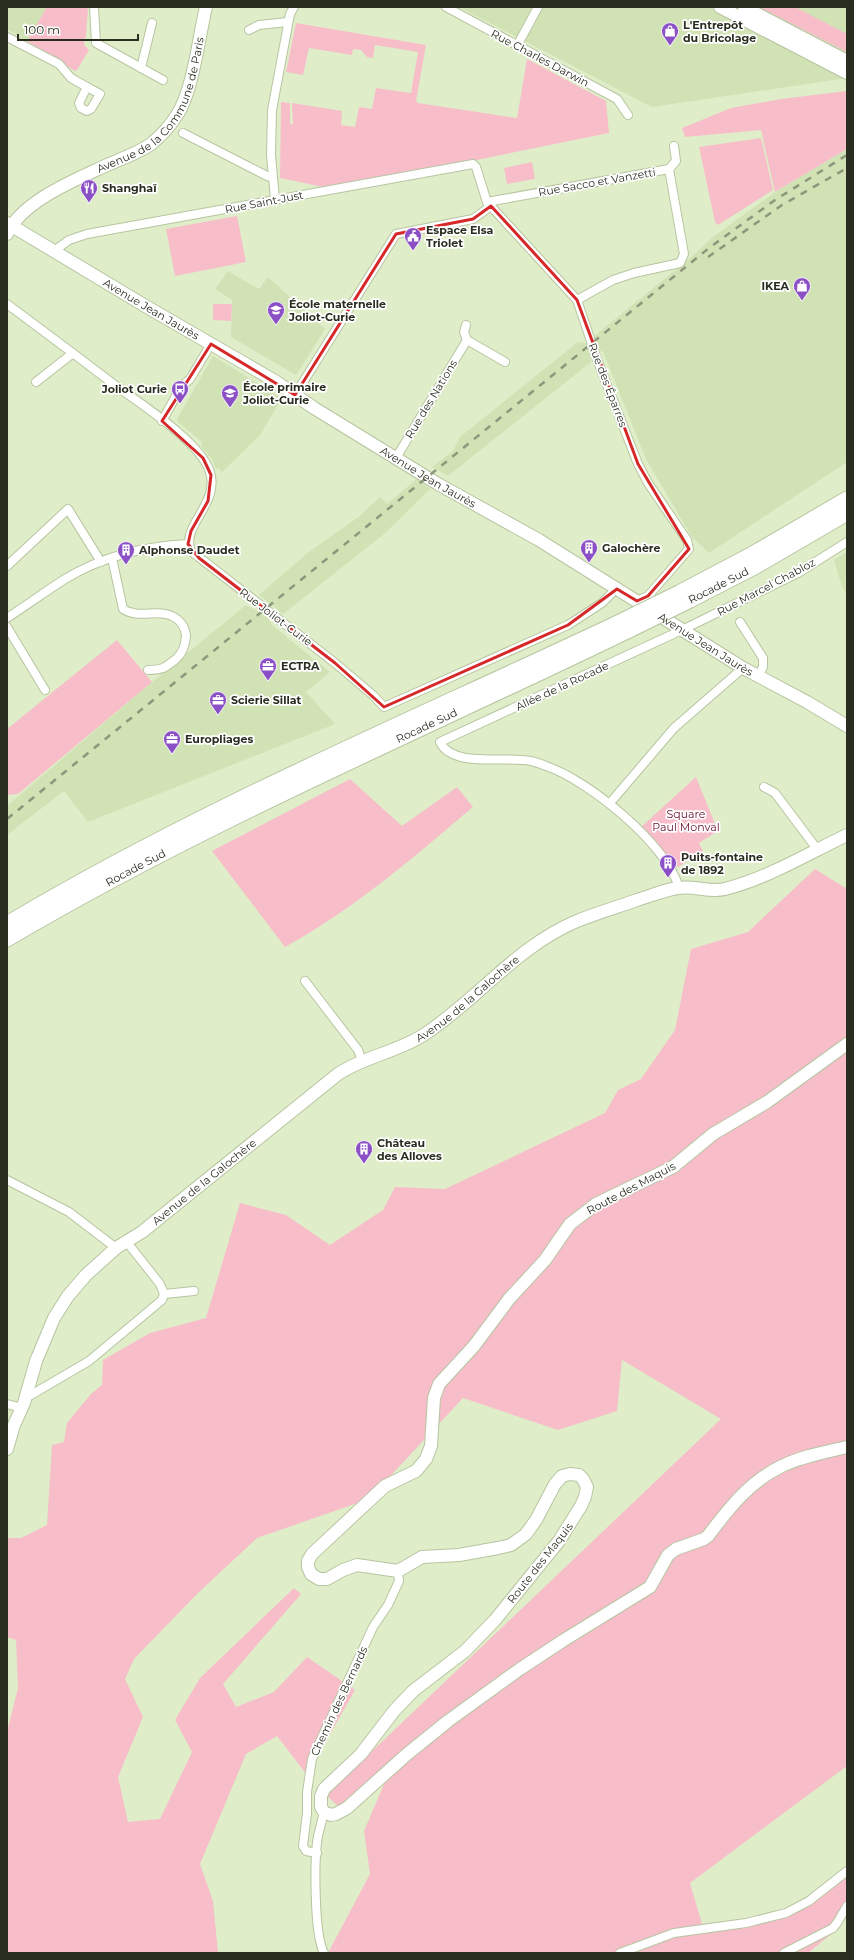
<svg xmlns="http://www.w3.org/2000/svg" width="854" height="1960" font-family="Montserrat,sans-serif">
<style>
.built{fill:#d1e2b5}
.green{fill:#f7beca}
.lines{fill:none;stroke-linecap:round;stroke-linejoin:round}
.street-casing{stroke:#b7c5a1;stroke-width:10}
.secondary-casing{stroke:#b7c5a1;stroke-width:14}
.highway-casing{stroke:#b7c5a1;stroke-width:17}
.street{stroke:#fff;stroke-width:8}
.secondary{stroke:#fff;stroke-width:12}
.highway{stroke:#fff;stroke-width:15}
.rail{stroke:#8c977b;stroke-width:2.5;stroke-dasharray:7 7;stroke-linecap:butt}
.highway-bridge-casing{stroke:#b7c5a1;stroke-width:17;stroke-linecap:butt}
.highway-bridge{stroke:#fff;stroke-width:15}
.marked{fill:none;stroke:#d62828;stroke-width:3;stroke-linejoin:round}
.labels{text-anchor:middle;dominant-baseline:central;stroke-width:3.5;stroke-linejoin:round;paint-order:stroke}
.poi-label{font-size:11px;font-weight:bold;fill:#282d1f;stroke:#fff;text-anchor:start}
.street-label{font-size:11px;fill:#282d1f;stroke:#fff}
.park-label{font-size:11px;fill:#6a0e31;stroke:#fff}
</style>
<rect width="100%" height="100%" fill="#dfeec8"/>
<!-- built -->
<g class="built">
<polygon points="7,7 47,7 27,41 7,29"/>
<polygon points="459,7 847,7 847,78 652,107"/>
<polygon points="847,149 847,462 709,553 692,537 646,459 603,352 596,349 593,337 688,260 713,237 775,192"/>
<polygon points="228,271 259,289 268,277 325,329 296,375 231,337 232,300 215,289"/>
<polygon points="578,342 586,343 590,353 591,362 448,476 432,467 453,451 460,437"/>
<polygon points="213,356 282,398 260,435 222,472 218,468 216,469 212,459 201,446 202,442 178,422 177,419"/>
<polygon points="417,479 430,489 384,534 283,614 259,595 309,552 360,516 380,497 387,504"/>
<polygon points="847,552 847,593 842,587 834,560"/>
<polygon points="246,605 267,616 272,625 330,672 306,692 335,724 88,822 64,791 7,835 7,806 152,682"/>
</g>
<!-- green -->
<g class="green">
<polygon points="47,7 85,7 88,9 86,36 84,42 85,46 89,50 77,70 75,71 27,41"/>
<polygon points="759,7 795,7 847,34 847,52"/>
<polygon points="296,23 426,45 416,101 418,103 517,118 527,59 606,101 609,133 437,168 328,188 280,178 281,102 290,103 290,124 293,124 292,103 342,111 341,125 355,127 359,107 372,109 376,88 411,93 418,52 375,45 373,58 367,57 361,50 353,49 352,55 309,48 303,75 286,72"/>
<polygon points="847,91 847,149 775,192 761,130 685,137 682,128 731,108 781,99"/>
<polygon points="761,138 773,190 718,225 715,222 699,147"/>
<polygon points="532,162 535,179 507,184 504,168"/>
<polygon points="237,216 246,262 175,276 166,229"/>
<polygon points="213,304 232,304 231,321 213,320"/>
<polygon points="117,640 152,682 18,794 7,795 7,729"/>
<polygon points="696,777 718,831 699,843 703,851 678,867 641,827"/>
<path d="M350,779L402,826L457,787L473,807C413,858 354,909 285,947L212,851Z"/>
<polygon points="815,869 847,889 847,1766 690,1883 702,1924 764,1916 789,1911 847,1871 847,1916 840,1927 808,1953 328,1953 370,1874 364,1831 390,1770 340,1808 326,1795 721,1419 622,1360 617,1411 558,1430 463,1398 369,1499 257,1538 198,1593 134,1659 125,1679 143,1717 118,1777 128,1822 160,1819 192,1752 175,1720 200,1678 294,1588 301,1594 223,1684 236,1707 274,1692 307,1657 355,1690 307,1775 277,1736 246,1754 200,1864 213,1901 218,1953 7,1953 7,1732 18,1688 16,1640 7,1637 7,1538 21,1538 47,1525 52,1445 64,1442 67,1423 91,1394 102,1385 103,1360 150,1333 206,1318 240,1203 286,1215 330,1245 383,1210 395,1187 445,1189 605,1113 618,1090 641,1079 675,1030 691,949 748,932"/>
</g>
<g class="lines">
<!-- street casing -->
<g class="street-casing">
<g id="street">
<polyline points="94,7 96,43 163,80"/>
<polyline points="446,7 617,99 628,115"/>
<polyline points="249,30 259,25 288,22"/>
<polyline points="7,37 59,64 71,78 87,87"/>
<polyline points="517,46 538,7"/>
<polyline points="141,68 152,23"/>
<polygon points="87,87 100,94 91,109 87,111 81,108 79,103"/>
<polyline points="183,133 267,176 272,177"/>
<polyline points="275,199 271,155 272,110 290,14 294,7"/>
<polyline points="487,202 669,169 676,161 674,146"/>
<polyline points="54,251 69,240 87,234 473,164 476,167 487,202 577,300 598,362 638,464 648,483 687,540 689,549 648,596 637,601"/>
<polyline points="577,300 613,280 634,273 680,263 684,254 669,169"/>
<path d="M7,304C42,330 77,356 112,383C138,402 201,442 210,472C220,504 180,526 191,551L335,663L374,696L384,707L568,625L602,603L616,589"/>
<polyline points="466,325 464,332 467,340"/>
<polyline points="36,382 73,353"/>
<polyline points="295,395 396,234 473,219 491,206"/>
<polyline points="162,421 181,387 190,379 211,344"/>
<polyline points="396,458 467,340 505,362"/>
<path d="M112,558L123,609C141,621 165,604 181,623C184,627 186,632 186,637C185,646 183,653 176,659C164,668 163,670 148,670"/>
<polyline points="7,566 68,509 101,562"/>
<path d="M7,618C27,605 46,591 65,579C103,556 145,546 188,544"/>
<polyline points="740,622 763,658 763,667 758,676"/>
<polyline points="7,627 45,690"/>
<polyline points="764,787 775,793 817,849"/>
<polyline points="610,803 674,728 743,668"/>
<path d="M679,888C667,844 588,780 546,766C539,763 530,760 522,760C500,757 452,767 440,742L684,629L798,573L847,542"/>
<polyline points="305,981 358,1050 362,1061"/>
<polyline points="7,1180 69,1212 116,1248"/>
<polyline points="164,1294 194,1291"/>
<polyline points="26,1395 31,1395 89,1361 162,1300 164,1294 160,1284 126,1241"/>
<polyline points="7,1404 22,1408"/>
<polyline points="317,1853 306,1851 303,1846 307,1813 307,1792 312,1759 373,1627 388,1605 399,1581 398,1571"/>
<path d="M324,1953C314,1935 314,1858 318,1836C320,1828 322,1820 324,1812"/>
<polyline points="620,1953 674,1933 746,1923 786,1913 809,1901 847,1871"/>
<polyline points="784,1953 833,1928 837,1923 847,1906"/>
</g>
</g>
<!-- secondary casing -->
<g class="secondary-casing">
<g id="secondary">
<polyline points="720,7 847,73"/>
<polyline points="744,7 847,61"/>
<path id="s1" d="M7,223L147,307L275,381L314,408L438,484L539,540L743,668L807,702L847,726"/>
<path id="s2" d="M7,234C22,201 75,180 107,165C121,159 138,153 151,144C161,136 170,126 177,115C193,91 199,36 206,7"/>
<path d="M847,1044L767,1102L713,1134L673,1167L596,1204L570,1224L545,1260L509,1299L474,1346L439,1384L434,1398L431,1446L426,1459L416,1471L385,1486L312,1554L308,1561V1567L311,1574L319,1579H327L343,1570L357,1565L398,1571L422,1557L459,1555L498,1548L511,1545L526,1534L536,1520L555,1484L562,1476L570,1474L579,1475L583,1479L587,1487L585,1497L581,1506L559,1541L495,1620L465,1651L413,1691L394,1711L361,1754L324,1789L321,1796V1807L324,1812L331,1815L336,1814L347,1808L406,1755L448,1721L520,1669L564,1640L650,1587L668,1555L676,1549L704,1539L708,1536C729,1508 750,1481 782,1466C802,1456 826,1452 847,1447"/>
<path id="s3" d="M7,1449L14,1425L24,1403L36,1361L54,1318L68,1296L86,1275L116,1248L142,1232L338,1074C365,1056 398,1052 425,1034C478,999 517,946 577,921C597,913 617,907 637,900C650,896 664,890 678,888C694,885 709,893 725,889C768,878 807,854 847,835"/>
</g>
</g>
<!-- highway casing -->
<g class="highway-casing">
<g id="highway">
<polyline points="679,593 751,555 847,499"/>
<path id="s4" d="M690,600L756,566L847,513"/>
<path d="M7,924C203,807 413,720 618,623"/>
<path id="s5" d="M7,939C207,821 421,731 629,630"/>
</g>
</g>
<!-- street -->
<use href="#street" class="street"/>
<!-- secondary -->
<use href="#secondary" class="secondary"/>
<!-- highway -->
<use href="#highway" class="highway"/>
<!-- rail -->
<g class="rail">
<polyline points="708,257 782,205 847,168"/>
<polyline points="7,819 709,248 775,200 847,155"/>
</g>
<!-- highway-bridge casing -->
<g class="highway-bridge-casing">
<g id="highway-bridge">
<polyline points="618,623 679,593"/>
<polyline points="629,630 690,600"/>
</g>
</g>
<!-- highway-bridge -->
<use href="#highway-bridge" class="highway-bridge"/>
</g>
<!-- marked area -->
<path class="marked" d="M491,206L577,300L638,464L689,549L648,596L637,601L617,589L568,625L384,707L335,663L199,558L188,544L191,531L208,501L211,475L203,458L162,421L211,344L295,395L396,234L473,219Z"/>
<!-- icons -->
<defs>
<g id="shop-pin" transform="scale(0.9)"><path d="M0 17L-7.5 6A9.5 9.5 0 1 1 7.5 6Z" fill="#8b4fc6" stroke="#fff"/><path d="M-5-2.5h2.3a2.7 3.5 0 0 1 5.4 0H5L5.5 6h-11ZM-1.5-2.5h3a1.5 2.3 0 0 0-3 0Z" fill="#fff"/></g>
<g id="restaurant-pin" transform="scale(0.9)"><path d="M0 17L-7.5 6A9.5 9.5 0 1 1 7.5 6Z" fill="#8b4fc6" stroke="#fff"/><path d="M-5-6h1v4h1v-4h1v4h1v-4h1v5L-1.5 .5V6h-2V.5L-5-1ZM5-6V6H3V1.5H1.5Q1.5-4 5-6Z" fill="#fff"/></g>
<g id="civic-pin" transform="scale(0.9)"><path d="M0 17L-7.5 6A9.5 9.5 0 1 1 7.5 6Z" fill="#8b4fc6" stroke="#fff"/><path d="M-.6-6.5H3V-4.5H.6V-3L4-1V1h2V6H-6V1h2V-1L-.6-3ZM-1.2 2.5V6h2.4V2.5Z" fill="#fff"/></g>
<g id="school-pin" transform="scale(0.9)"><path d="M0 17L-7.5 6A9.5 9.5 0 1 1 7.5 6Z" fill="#8b4fc6" stroke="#fff"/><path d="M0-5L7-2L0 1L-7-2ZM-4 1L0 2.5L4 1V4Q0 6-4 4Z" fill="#fff"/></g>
<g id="bus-pin" transform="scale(0.9)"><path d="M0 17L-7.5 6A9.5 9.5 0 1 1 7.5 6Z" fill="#8b4fc6" stroke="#fff"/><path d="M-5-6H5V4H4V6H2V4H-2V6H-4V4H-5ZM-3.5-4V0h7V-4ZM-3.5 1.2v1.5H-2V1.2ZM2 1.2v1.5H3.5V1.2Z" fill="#fff"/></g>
<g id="building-pin" transform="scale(0.9)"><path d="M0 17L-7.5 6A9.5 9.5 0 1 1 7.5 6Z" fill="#8b4fc6" stroke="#fff"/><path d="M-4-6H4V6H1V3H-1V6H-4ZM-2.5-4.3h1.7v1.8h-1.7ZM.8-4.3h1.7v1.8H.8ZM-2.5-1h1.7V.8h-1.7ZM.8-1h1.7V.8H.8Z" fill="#fff"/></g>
<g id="office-pin" transform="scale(0.9)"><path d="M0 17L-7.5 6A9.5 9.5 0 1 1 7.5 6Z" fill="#8b4fc6" stroke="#fff"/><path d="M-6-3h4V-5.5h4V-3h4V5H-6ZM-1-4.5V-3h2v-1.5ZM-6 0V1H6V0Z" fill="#fff"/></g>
</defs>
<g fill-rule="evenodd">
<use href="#shop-pin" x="670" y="31"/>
<use href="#restaurant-pin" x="89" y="188"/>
<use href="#civic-pin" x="413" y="236"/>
<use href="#shop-pin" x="802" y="286"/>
<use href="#school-pin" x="276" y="310"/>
<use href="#bus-pin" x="180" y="389"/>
<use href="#school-pin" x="230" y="393"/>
<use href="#building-pin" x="589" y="548"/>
<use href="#building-pin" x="126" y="550"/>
<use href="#office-pin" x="268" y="666"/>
<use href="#office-pin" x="218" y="700"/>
<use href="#office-pin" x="172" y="739"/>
<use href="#building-pin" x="668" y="863"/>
<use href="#building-pin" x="364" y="1149"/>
</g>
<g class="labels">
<!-- poi labels -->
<g class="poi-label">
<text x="683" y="25">L'Entrepôt<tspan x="683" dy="13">du Bricolage</tspan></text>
<text x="102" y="188">Shanghaï</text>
<text x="426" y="230">Espace Elsa<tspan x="426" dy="13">Triolet</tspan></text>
<text x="789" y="286" text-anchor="end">IKEA</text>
<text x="289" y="304">École maternelle<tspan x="289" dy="13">Joliot-Curie</tspan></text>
<text x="243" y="387">École primaire<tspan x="243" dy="13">Joliot-Curie</tspan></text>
<text x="167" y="389" text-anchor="end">Joliot Curie</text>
<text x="602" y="548">Galochère</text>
<text x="139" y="550">Alphonse Daudet</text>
<text x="281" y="666">ECTRA</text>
<text x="231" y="700">Scierie Sillat</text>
<text x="185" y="739">Europliages</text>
<text x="681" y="857">Puits-fontaine<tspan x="681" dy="13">de 1892</tspan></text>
<text x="377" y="1143">Château<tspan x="377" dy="13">des Alloves</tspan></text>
</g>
<!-- street labels -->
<g class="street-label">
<text transform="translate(540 58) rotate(28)">Rue Charles Darwin</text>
<text stroke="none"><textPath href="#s2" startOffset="203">Avenue de la Commune de Paris</textPath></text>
<text transform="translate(597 182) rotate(-10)">Rue Sacco et Vanzetti</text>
<text transform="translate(264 202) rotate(-11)">Rue Saint-Just</text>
<text stroke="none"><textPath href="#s1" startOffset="168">Avenue Jean Jaurès</textPath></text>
<text transform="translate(608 385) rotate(69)">Rue des Éparres</text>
<text transform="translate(431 399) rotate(-59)">Rue des Nations</text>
<text stroke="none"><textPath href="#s1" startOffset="492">Avenue Jean Jaurès</textPath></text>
<text stroke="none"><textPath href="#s4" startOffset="32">Rocade Sud</textPath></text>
<text transform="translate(766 587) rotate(-28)">Rue Marcel Chabloz</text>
<text transform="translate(276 617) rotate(37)">Rue Joliot-Curie</text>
<text stroke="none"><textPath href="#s1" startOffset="816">Avenue Jean Jaurès</textPath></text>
<text transform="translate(562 686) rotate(-25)">Allée de la Rocade</text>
<text stroke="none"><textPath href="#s5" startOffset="471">Rocade Sud</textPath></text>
<text stroke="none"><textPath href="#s5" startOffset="147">Rocade Sud</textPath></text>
<text stroke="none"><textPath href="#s3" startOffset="667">Avenue de la Galochère</textPath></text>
<text stroke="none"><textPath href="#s3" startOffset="344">Avenue de la Galochère</textPath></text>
<text transform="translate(631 1188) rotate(-28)">Route des Maquis</text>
<text transform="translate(540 1563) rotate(-52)">Route des Maquis</text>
<text transform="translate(339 1701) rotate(-65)">Chemin des Bernards</text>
</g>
<!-- park labels -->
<g class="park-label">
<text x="686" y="814">Square<tspan x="686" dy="13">Paul Monval</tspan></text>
</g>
</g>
<!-- border -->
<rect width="854" height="1960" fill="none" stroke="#282d1f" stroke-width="16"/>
<!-- scale -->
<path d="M18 34v6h120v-6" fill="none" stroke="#282d1f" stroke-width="2"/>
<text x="24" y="34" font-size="12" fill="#282d1f" stroke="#ffffff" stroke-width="3" paint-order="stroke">100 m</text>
</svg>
